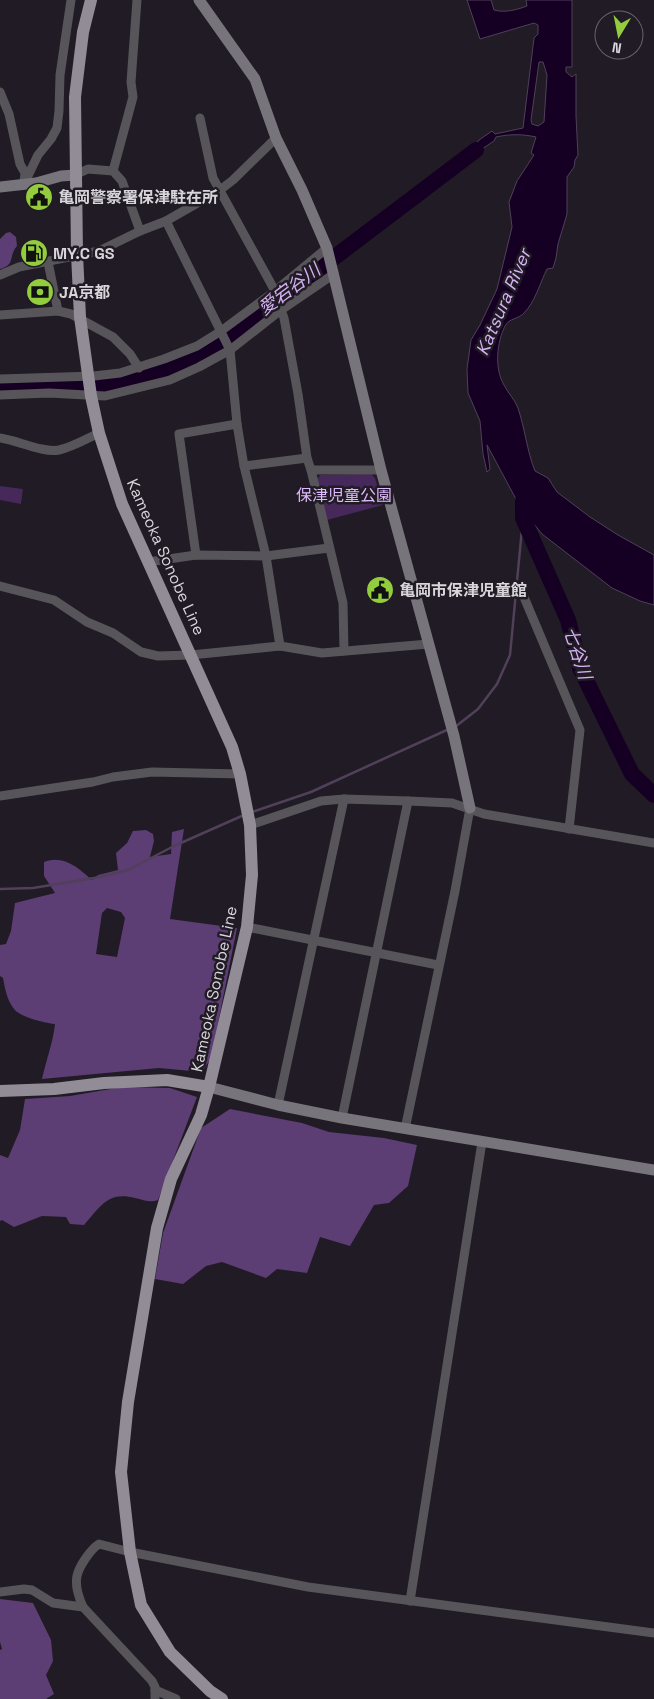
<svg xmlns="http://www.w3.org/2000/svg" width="654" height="1699" font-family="'Space Grotesk','Noto Sans JP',sans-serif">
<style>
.green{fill:#46285b}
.forest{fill:#5c3d74;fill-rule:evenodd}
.water{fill:#150023;stroke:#50405a;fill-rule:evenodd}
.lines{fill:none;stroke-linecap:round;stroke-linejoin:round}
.stream{stroke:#50405a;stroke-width:2.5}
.river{stroke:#150023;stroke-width:16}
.street{stroke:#575559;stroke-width:9}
.secondary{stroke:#78747b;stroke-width:11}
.primary{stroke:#918c96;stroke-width:12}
.labels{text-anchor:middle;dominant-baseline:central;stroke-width:5;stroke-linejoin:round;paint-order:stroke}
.poi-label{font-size:16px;font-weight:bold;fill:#d8d5db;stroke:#201b24;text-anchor:start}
.park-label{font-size:16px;fill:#dfbafe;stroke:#201b24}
.street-label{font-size:16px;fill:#d8d5db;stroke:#201b24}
.water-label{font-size:18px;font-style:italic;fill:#d6b2f5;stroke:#201b24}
</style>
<rect width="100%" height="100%" fill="#201b24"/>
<!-- green -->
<g class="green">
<polygon points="371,474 375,478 383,505 327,520 317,480 320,475"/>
<polygon points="0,486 23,489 21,504 0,500"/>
</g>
<!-- forest -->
<g class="forest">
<path d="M10,232L16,237L17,246C8,256 16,265 0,269V239L6,233Z"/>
<path d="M184,829L170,919L237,928L211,1058L202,1072L159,1068L42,1079C46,1060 53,1043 55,1024C44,1023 20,1017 14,1009C7,1000 5,989 3,978L0,976V945L6,944L11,931L15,903L55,893L44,876V862C63,854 79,868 92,880L98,875L118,870L116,853L127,843L133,831L146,830L153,834L154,841L150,857L171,854L172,832ZM107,908L121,912L125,918L117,957L96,954L102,913Z"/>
<path d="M122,1087L170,1088L197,1097L158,1200C150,1203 144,1200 135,1198C108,1191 101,1206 84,1225L70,1224L66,1217L42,1216L14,1227L2,1220L0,1221V1155L8,1158L20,1130L25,1099L70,1096Z"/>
<polygon points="230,1109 302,1123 329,1132 384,1138 417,1145 408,1186 389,1203 374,1205 350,1246 320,1237 307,1273 277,1269 266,1278 222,1262 206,1266 183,1284 155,1279 163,1233 201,1128"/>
<polygon points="0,1599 33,1603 51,1640 53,1661 46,1675 54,1694 46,1699 0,1699 0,1650 2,1649 0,1642"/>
</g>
<!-- water -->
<path class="water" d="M467,0H491L494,10C505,13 516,10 527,6L526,0H572V67H566V72L572,77L576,74V116L578,155L575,160L574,167L567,177V214L558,244L556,258L553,268L547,269C540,283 535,302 524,313C519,319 509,318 505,326C497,342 494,368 504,385C508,393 515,400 518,408C525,429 527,451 535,471L548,478L557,492L590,517L618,535L654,555V605L640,601L612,588L542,534L533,523L532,524L551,567L549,573L532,542L517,501L487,445L490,469L487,472L483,454L480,421L468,393L467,369L471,340L480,325L497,289L512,227L509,202L517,181L534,155L531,153L536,137C523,134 509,134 496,137L494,141L461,163L457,162L464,154L472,150L479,140L492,131L495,134L523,128L534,38L538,34V25L534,23L480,39ZM539,62H543L547,75L544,122L538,126L532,124L531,120Z"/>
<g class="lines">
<!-- stream -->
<g class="stream">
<polyline points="455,727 478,709 497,684 510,655 523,518"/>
<polyline points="252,812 311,792 449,729"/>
<polyline points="0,889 33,888 100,877 128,870 174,846 244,815"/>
</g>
<!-- river -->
<g class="river">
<polyline points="0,387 75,384 106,385 141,379 209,349 232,335 476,150"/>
<polyline points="523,501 523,518 568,620 580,668 632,774 654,795"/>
</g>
<!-- street -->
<g class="street">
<polyline points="0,92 9,114 20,164 25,173 24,182"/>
<polyline points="200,118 213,178 275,291"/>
<polyline points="113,171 133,97 131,82 137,0"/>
<polyline points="75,175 88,169 113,171 122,181 140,231"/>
<polyline points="24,184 38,155 51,139 57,128 59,111 60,75 71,0"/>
<polyline points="166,221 230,350 237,424 244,466 266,556 280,646"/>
<polyline points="48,262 58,311"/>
<polyline points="0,275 19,267 99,251 140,231 166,221 220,190 233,180 276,138"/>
<polyline points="281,310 284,318 298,394 307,458 311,470 343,603 344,651"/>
<polyline points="0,315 58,311 71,314 113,337 130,354 139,368"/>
<polyline points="0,379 94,376 120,373 164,359 197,346 221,331 275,291 327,248"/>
<polyline points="0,395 49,393 105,396 170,380 199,367 230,350 281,310 334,274"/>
<path d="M0,438C17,440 42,453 59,450C73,447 86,439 99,433"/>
<polyline points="244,466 307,458"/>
<polyline points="311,470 381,470"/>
<polyline points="196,555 179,434 237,424"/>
<polyline points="148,562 196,555 266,556 329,548"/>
<polyline points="0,586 54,600 87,622 113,633 141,652 158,656 191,655 280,646 322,653 429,644"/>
<polyline points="521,590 580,730 569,829"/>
<polyline points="0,796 93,782 113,777 152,772 240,774"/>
<polyline points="250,825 321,801 344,799 408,801 452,803 484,814 654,843"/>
<polyline points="247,927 438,965"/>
<polyline points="278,1105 344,799"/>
<polyline points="342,1118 408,801"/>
<polyline points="405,1129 455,891 470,808"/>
<polyline points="0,1592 24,1589 32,1590 53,1603 83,1607"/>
<polyline points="410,1601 482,1142"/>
<polyline points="155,1690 176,1699"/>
<path d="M155,1699V1687L152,1681L83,1607C79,1598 75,1585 77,1576C79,1566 91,1549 99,1544L130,1552L308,1587L654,1633"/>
</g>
<!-- secondary -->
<g class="secondary">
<polyline points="199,0 255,79 276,138 302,190 327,248 381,470 454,736 470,808"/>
<polyline points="0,187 36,183 61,176 75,175"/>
<polyline points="209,1087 278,1105 342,1118 654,1170"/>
</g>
<!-- primary -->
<g class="primary">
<polyline points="91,0 83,32 75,97 77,254 80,317 91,396 99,433 122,504 232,747 240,774 250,825 252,875 247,927 209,1087 201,1115 171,1179 157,1228 128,1402 121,1472 130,1552 141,1605 170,1652 210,1691 222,1699"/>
<polyline points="0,1091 54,1089 104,1083 167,1080 209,1087"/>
</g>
</g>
<!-- icons -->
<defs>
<g id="civic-disc" transform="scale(1.4375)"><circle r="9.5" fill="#93cd3e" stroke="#201b24"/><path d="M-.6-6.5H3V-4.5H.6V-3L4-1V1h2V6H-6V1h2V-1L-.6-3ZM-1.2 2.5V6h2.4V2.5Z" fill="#111"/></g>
<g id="fuel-disc" transform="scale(1.4375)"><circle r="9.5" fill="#93cd3e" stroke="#201b24"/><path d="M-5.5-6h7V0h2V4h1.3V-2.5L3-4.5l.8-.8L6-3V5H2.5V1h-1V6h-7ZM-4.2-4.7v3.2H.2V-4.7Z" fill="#111"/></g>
<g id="bank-disc" transform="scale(1.4375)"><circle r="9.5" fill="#93cd3e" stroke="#201b24"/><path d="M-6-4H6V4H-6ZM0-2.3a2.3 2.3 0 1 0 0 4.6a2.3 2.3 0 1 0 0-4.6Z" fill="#111"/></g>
</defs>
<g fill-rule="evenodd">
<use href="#civic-disc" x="39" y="197"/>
<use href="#fuel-disc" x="34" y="253"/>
<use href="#bank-disc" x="40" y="292"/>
<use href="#civic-disc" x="380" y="590"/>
</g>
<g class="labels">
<!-- poi labels -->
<g class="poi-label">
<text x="58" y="197">亀岡警察署保津駐在所</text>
<text x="53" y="253">MY.C GS</text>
<text x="59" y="292">JA京都</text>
<text x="399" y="590">亀岡市保津児童館</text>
</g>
<!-- park labels -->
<g class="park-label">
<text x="344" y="495">保津児童公園</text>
</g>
<!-- street labels -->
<g class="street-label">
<text transform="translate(166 557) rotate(66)">Kameoka Sonobe Line</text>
<text transform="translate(214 989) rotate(-78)">Kameoka Sonobe Line</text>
</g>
<!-- water labels -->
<g class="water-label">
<text transform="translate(289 289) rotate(-37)">愛宕谷川</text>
<text transform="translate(503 302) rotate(-67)">Katsura River</text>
<text transform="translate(578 653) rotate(72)">七谷川</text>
</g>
</g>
<!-- north arrow -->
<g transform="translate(619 35) rotate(190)"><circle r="24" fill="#201b24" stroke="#6a656d"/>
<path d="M0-4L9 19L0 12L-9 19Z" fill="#93cd3e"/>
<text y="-8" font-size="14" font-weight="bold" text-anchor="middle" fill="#d8d5db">N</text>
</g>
</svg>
